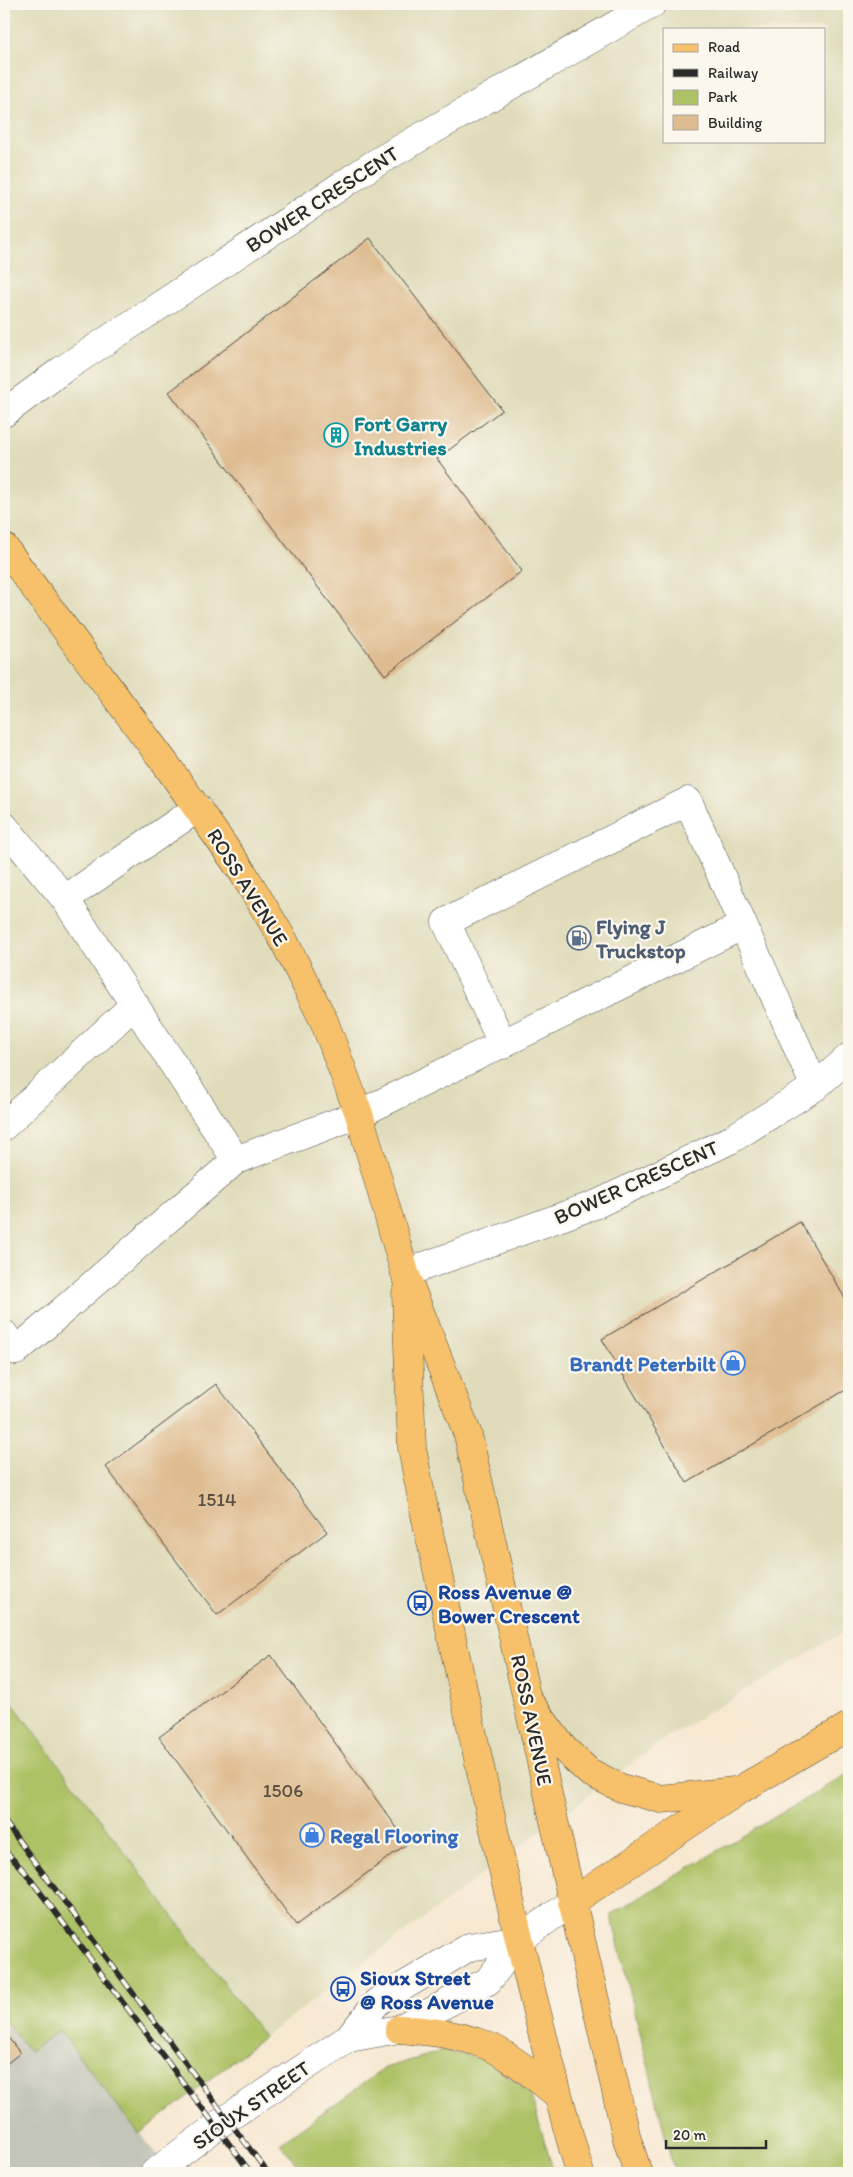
<svg xmlns="http://www.w3.org/2000/svg" width="853" height="2177" font-family="Itim,sans-serif">
<style>
.built{fill:#e0dcbb;fill-rule:evenodd}
.industrial{fill:#c4c5b9}
.green{fill:#adc266;stroke:#6c7648}
.building{fill:#debc90}
.lines{fill:none;stroke-linecap:round;stroke-linejoin:round}
.minor-casing{stroke:#4a4744;stroke-width:29}
.major-casing{stroke:#4a4744;stroke-width:29}
.highway-casing{stroke:#4a4744;stroke-width:29}
.minor{stroke:#fff;stroke-width:28}
.major{stroke:#f6c16b;stroke-width:28}
.highway{stroke:#f6c16b;stroke-width:28}
.rail-casing{stroke:#2b2b2b;stroke-width:5.5}
.rail{stroke:#fbf7ec;stroke-width:4;stroke-dasharray:11;stroke-linecap:butt}
.labels{text-anchor:middle;dominant-baseline:central;stroke-width:4.5;stroke-linejoin:round;paint-order:stroke}
.number-label{font-size:19px;fill:#584f44}
.street-label{font-size:21px;fill:#2b2b2b;stroke:#fbf7ec}
.culture-label{font-size:21px;font-weight:bold;fill:#0d838f;stroke:#fbf7ec;text-anchor:start}
.service-label{font-size:21px;font-weight:bold;fill:#4e5e75;stroke:#fbf7ec;text-anchor:start}
.shop-label{font-size:21px;font-weight:bold;fill:#366cbe;stroke:#fbf7ec;text-anchor:end}
.transit-label{font-size:21px;font-weight:bold;fill:#164399;stroke:#fbf7ec;text-anchor:start}
</style>
<rect width="100%" height="100%" fill="#fbf7ec"/>
<filter id="ink" filterUnits="userSpaceOnUse"><feTurbulence type="fractalNoise" baseFrequency=".02" numOctaves="2"/><feDisplacementMap in="SourceGraphic" scale="10" xChannelSelector="R" yChannelSelector="G"/><feConvolveMatrix kernelMatrix="1 2 1 2 8 2 1 2 1" color-interpolation-filters="sRGB"/></filter>
<filter id="wash" filterUnits="userSpaceOnUse"><feTurbulence type="fractalNoise" baseFrequency=".0096" numOctaves="4" result="noise"/><feDisplacementMap in="SourceGraphic" scale="20" xChannelSelector="R" yChannelSelector="G"/><feGaussianBlur stdDeviation="1.12" result="paint"/><feColorMatrix in="noise" values="0 0 0 0 0 0 0 0 0 0 0 0 0 0 0 0 0 1.4 0 .05"/><feComposite in="paint" operator="in"/></filter>
<g filter="url(#wash)">
<rect width="100%" height="100%" fill="#f7e8d2"/>
<!-- built -->
<path class="built" d="M4,4H849V1629L666,1738L264,2037L4,1692ZM664,29H824V141H664Z"/>
<!-- industrial -->
<polygon class="industrial" points="4,2019 30,2052 59,2029 170,2173 4,2173"/>
<!-- green -->
<g class="green">
<polygon points="4,1692 264,2037 139,2134 59,2030 30,2052 4,2019"/>
<polygon points="849,1773 849,2173 676,2173 672,2163 611,1914"/>
<polygon points="442,2051 484,2058 530,2093 554,2173 303,2173 280,2143 385,2068"/>
</g>
<g id="blocks">
<!-- building -->
<g class="building">
<polygon points="370,238 502,410 437,459 522,571 385,675 169,392"/>
<polygon points="800,1222 849,1305 849,1388 687,1483 602,1339"/>
<polygon points="216,1384 327,1532 217,1615 106,1467"/>
<polygon points="271,1655 408,1843 296,1925 159,1737"/>
<polygon points="4,2032 20,2053 4,2066"/>
</g>
</g>
</g>
<g filter="url(#ink)">
<use href="#blocks" fill-opacity="0" stroke="#4a4744" stroke-width="1"/>
<g class="lines">
<!-- minor casing -->
<g class="minor-casing">
<g id="minor">
<polyline points="4,413 62,370 374,164 652,4"/>
<polyline points="198,808 65,899 236,1160 359,1114 742,926"/>
<polyline points="4,826 65,899"/>
<polyline points="503,1045 446,922 688,801 815,1087"/>
<polyline points="4,1126 135,1004"/>
<polyline points="405,1273 597,1204 730,1140 815,1087 849,1057"/>
<polyline points="4,1334 16,1351 236,1160"/>
<polyline points="349,2038 399,2029 488,1981 520,1939 572,1902"/>
<polyline points="154,2173 226,2119 349,2038 377,2002 469,1947 520,1939"/>
</g>
</g>
<!-- major casing -->
<g class="major-casing">
<g id="major">
<polyline points="4,547 165,763 243,873 284,941 324,1021 359,1114 405,1273 468,1435 563,1861 627,2139 638,2173"/>
<path d="M406,1294L412,1448L424,1510C473,1731 517,1955 580,2173"/>
<path d="M399,2029C428,2031 456,2034 483,2044C510,2054 534,2077 557,2094"/>
</g>
</g>
<!-- highway casing -->
<g class="highway-casing">
<g id="highway">
<polyline points="527,1699 564,1749 589,1772 621,1788 661,1799 734,1791"/>
<polyline points="572,1902 738,1791 849,1726"/>
</g>
</g>
<!-- minor -->
<use href="#minor" class="minor"/>
<!-- major -->
<use href="#major" class="major"/>
<!-- highway -->
<use href="#highway" class="highway"/>
<!-- rail casing -->
<g class="rail-casing">
<g id="rail">
<polyline points="4,1821 268,2173"/>
<polyline points="4,1850 25,1872 251,2173"/>
</g>
</g>
<!-- rail -->
<use href="#rail" class="rail"/>
</g>
</g>
<!-- icons -->
<defs>
<g id="building-ring" transform="scale(1.25)"><circle r="9.5" fill="#fbf7ec" stroke="#0f9aa8" stroke-width="1.5"/><path d="M-4-6H4V6H1V3H-1V6H-4ZM-2.5-4.3h1.7v1.8h-1.7ZM.8-4.3h1.7v1.8H.8ZM-2.5-1h1.7V.8h-1.7ZM.8-1h1.7V.8H.8Z" fill="#0f9aa8"/></g>
<g id="fuel-ring" transform="scale(1.25)"><circle r="9.5" fill="#fbf7ec" stroke="#5c6f8a" stroke-width="1.5"/><path d="M-5.5-6h7V0h2V4h1.3V-2.5L3-4.5l.8-.8L6-3V5H2.5V1h-1V6h-7ZM-4.2-4.7v3.2H.2V-4.7Z" fill="#5c6f8a"/></g>
<g id="shop-ring" transform="scale(1.25)"><circle r="9.5" fill="#fbf7ec" stroke="#3f7fe0" stroke-width="1.5"/><path d="M-5-2.5h2.3a2.7 3.5 0 0 1 5.4 0H5L5.5 6h-11ZM-1.5-2.5h3a1.5 2.3 0 0 0-3 0Z" fill="#3f7fe0"/></g>
<g id="bus-ring" transform="scale(1.25)"><circle r="9.5" fill="#fbf7ec" stroke="#1a4fb4" stroke-width="1.5"/><path d="M-5-6H5V4H4V6H2V4H-2V6H-4V4H-5ZM-3.5-4V0h7V-4ZM-3.5 1.2v1.5H-2V1.2ZM2 1.2v1.5H3.5V1.2Z" fill="#1a4fb4"/></g>
</defs>
<g fill-rule="evenodd">
<use href="#building-ring" x="336" y="435"/>
<use href="#fuel-ring" x="579" y="938"/>
<use href="#shop-ring" x="733" y="1363"/>
<use href="#bus-ring" x="420" y="1603"/>
<use href="#shop-ring" x="312" y="1835"/>
<use href="#bus-ring" x="343" y="1989"/>
</g>
<g class="labels">
<!-- number labels -->
<g class="number-label">
<text x="217" y="1499">1514</text>
<text x="283" y="1790">1506</text>
</g>
<!-- street labels -->
<g class="street-label">
<text transform="translate(322 199) rotate(-33)">BOWER CRESCENT</text>
<text transform="translate(248 887) rotate(58)">ROSS AVENUE</text>
<text transform="translate(636 1182) rotate(-24)">BOWER CRESCENT</text>
<text transform="translate(532 1720) rotate(78)">ROSS AVENUE</text>
<text transform="translate(251 2105) rotate(-35)">SIOUX STREET</text>
</g>
<!-- culture labels -->
<g class="culture-label">
<text x="354" y="423">Fort Garry<tspan x="354" dy="24">Industries</tspan></text>
</g>
<!-- service labels -->
<g class="service-label">
<text x="596" y="926">Flying J<tspan x="596" dy="24">Truckstop</tspan></text>
</g>
<!-- shop labels -->
<g class="shop-label">
<text x="716" y="1363">Brandt Peterbilt</text>
<text x="330" y="1835" text-anchor="start">Regal Flooring</text>
</g>
<!-- transit labels -->
<g class="transit-label">
<text x="438" y="1591">Ross Avenue @<tspan x="438" dy="24">Bower Crescent</tspan></text>
<text x="360" y="1977">Sioux Street<tspan x="360" dy="24">@ Ross Avenue</tspan></text>
</g>
</g>
<!-- margin -->
<rect width="853" height="2177" fill="none" stroke="#fbf7ec" stroke-width="20"/>
<!-- legend -->
<rect x="663" y="28" width="162" height="115" fill="#fbf7ec" stroke="#a8a59f"/>
<rect x="673" y="44" width="25" height="8" fill="#f6c16b" stroke="#a8a59f"/>
<text x="708" y="52" font-size="15" fill="#2b2b2b">Road</text>
<rect x="673" y="69" width="25" height="8" fill="#2b2b2b" stroke="#a8a59f"/>
<text x="708" y="78" font-size="15" fill="#2b2b2b">Railway</text>
<rect x="673" y="90" width="25" height="15" fill="#adc266" stroke="#a8a59f"/>
<text x="708" y="102" font-size="15" fill="#2b2b2b">Park</text>
<rect x="673" y="115" width="25" height="15" fill="#debc90" stroke="#a8a59f"/>
<text x="708" y="128" font-size="15" fill="#2b2b2b">Building</text>
<!-- scale -->
<path d="M666 2140v8h100v-8" fill="none" stroke="#2b2b2b" stroke-width="2.5"/>
<text x="673" y="2140" font-size="15" fill="#2b2b2b" stroke="#fbf7ec" stroke-width="4" paint-order="stroke">20 m</text>
</svg>
